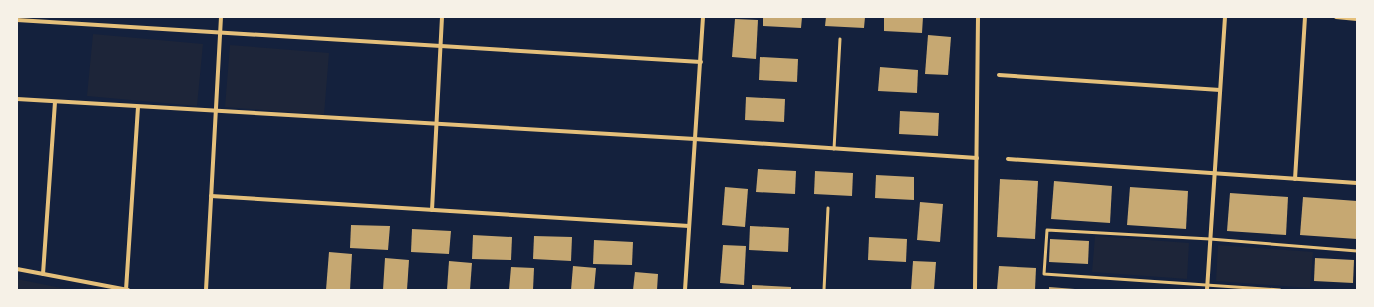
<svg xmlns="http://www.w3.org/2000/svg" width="1374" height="307" font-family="'Libre Baskerville',serif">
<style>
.green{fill:#1d2539}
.building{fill:#c6a872}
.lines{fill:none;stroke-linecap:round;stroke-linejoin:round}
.service{stroke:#e5c07b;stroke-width:3}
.minor{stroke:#e5c07b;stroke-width:4}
</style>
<rect width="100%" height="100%" fill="#14213d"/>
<!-- green -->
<g class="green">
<polygon points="93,34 203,44 197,106 87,96"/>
<polygon points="230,45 329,53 324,115 225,107"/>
<polygon points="1095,236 1189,243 1187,279 1092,272"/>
<polygon points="1218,245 1313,252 1310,288 1216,281"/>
<polygon points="17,279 71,290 17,290"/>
</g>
<!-- building -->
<g class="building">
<polygon points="763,17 802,17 801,28 763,26"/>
<polygon points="826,17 865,17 864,28 825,26"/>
<polygon points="884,17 923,17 922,33 884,31"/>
<polygon points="735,19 758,20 756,59 732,57"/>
<polygon points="928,35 951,37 948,75 925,74"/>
<polygon points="760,57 798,59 797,82 759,80"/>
<polygon points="880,67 918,70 917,93 878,91"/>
<polygon points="746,97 785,99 784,122 745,120"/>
<polygon points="900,111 939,113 938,136 899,134"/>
<polygon points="758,169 796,171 795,194 756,192"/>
<polygon points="815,171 853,173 852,196 814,194"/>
<polygon points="876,175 914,177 914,200 875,198"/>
<polygon points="1000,179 1038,181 1035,239 997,237"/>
<polygon points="1054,181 1112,186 1110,223 1051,219"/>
<polygon points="725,187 748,189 745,227 722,225"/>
<polygon points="1130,187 1188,191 1186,229 1127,225"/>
<polygon points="1230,193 1288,197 1286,235 1227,231"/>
<polygon points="1303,197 1357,201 1357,239 1300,235"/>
<polygon points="920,202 943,204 940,242 917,240"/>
<polygon points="351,225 390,226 388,250 350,248"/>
<polygon points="750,226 789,228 788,252 749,250"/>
<polygon points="412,229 451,231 449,254 411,252"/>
<polygon points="473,235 512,237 511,260 472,259"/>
<polygon points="534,236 572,237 571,261 533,259"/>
<polygon points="869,237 907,239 906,262 868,260"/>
<polygon points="1050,239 1089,241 1088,264 1049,262"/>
<polygon points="594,240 633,242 632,265 593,264"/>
<polygon points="723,245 746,246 744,285 720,283"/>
<polygon points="329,252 352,254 350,290 326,290"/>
<polygon points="385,258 409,260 407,290 383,290"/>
<polygon points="1315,258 1354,260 1353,283 1314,281"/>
<polygon points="449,261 472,263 470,290 447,290"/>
<polygon points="913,261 936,262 934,290 911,290"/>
<polygon points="573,266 596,268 594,290 571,290"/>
<polygon points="999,266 1036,268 1035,290 997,290"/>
<polygon points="511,267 534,268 533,290 509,290"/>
<polygon points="635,272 658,274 657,290 633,290"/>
<polygon points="752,285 791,287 791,290 752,290"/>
<polygon points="1049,287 1075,289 1075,290 1049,290"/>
</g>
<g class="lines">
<!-- service -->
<g class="service">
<polyline points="834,149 840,39"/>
<polyline points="824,290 828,208"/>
<polyline points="1280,290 1044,274 1047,230 1210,239 1357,251"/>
</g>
<!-- minor -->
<g class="minor">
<polyline points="1336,17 1357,19"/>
<polyline points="17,20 701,62"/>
<polyline points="999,75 1220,90"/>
<polyline points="17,99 695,139 977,158"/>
<polyline points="1008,159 1357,183"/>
<polyline points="1295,179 1305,17"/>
<polyline points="211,196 689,226"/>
<polyline points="432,210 442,17"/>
<polyline points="17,269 128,290"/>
<polyline points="43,274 55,102"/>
<polyline points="126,290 138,107"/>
<polyline points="206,290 221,17"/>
<polyline points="685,290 703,17"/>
<polyline points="975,290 978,17"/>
<polyline points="1207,290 1225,17"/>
</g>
</g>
<!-- border -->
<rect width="1374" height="307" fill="none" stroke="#f6f1e7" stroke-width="36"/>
</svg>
